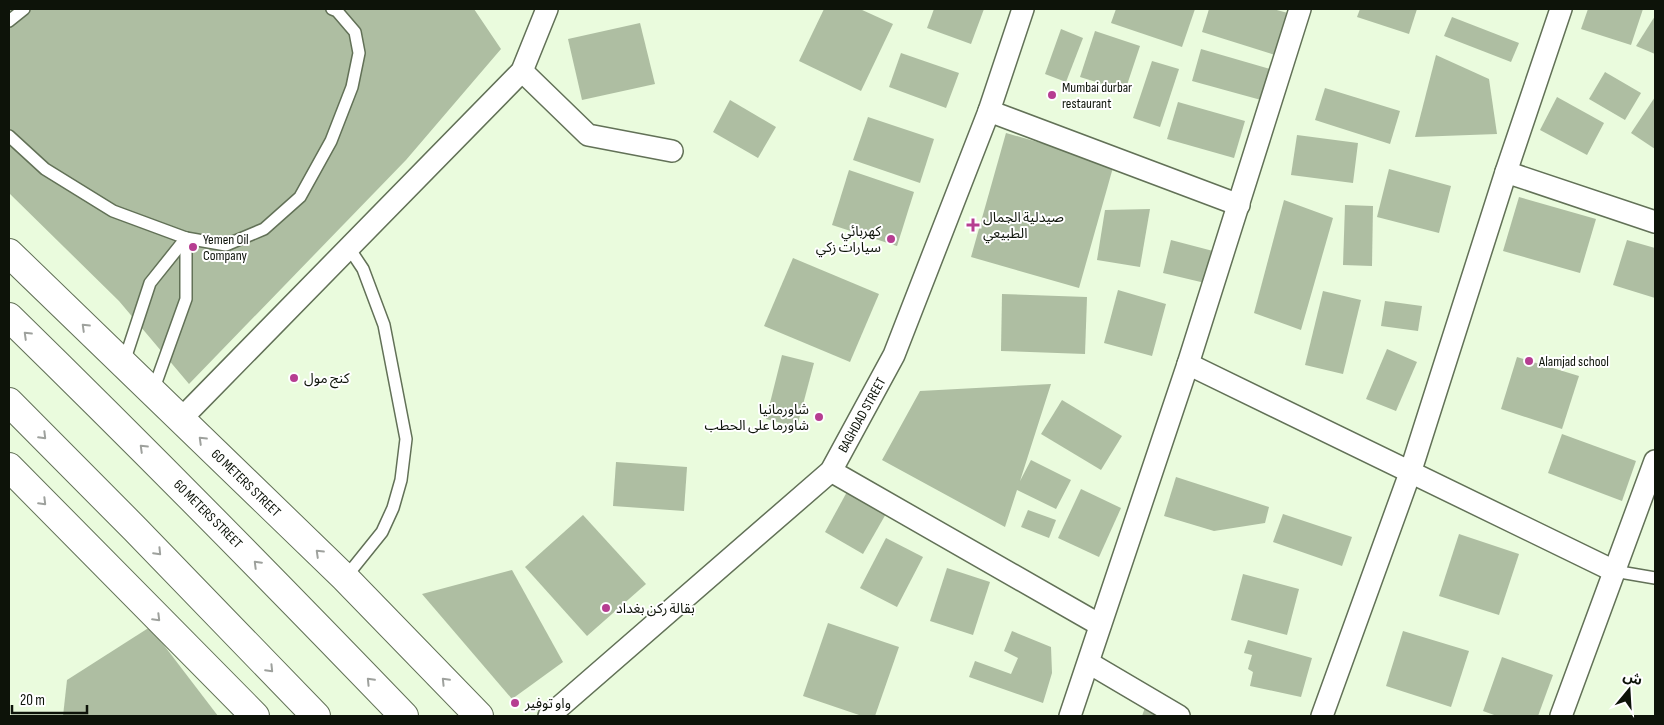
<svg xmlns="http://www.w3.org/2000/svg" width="1664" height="725" font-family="'Sofia Sans Condensed','Noto Sans Arabic',sans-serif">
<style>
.building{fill:#aebea2}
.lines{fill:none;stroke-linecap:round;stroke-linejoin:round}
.service-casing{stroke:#627157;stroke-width:14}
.minor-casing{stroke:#627157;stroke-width:24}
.primary-casing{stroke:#627157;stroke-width:30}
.trunk-casing{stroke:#627157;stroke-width:30}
.service{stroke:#fff;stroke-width:11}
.minor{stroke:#fff;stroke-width:21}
.primary{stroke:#fff;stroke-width:28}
.trunk{stroke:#fff;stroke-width:28}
.oneway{stroke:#9ea19d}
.poi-dot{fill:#b63d91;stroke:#fff;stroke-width:2}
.labels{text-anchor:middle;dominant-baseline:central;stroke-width:4;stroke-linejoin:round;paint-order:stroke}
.poi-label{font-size:14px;fill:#0d1309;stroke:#fff;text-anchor:start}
.street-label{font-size:14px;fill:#0d1309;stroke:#fff}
</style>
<rect width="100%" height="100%" fill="#eafbdd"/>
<!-- building -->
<g class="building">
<polygon points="9,9 474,9 501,49 406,160 189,384 119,301 9,193"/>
<polygon points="824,9 860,9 893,24 861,91 799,61"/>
<polygon points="934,9 984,9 971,44 927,28"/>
<polygon points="1116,9 1195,9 1182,47 1111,23"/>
<polygon points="1209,9 1273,9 1288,13 1275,55 1202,32"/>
<polygon points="1360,9 1417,9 1409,34 1357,17"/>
<polygon points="1588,9 1643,9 1631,45 1581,29"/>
<polygon points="1655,16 1655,54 1636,46"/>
<polygon points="1452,17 1519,43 1511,62 1444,36"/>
<polygon points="640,23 655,84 582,100 568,39"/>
<polygon points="1061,29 1083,38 1066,82 1045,74"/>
<polygon points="1095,31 1140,46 1125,91 1080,77"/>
<polygon points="1201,49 1270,69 1261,100 1192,81"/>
<polygon points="901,53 959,73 946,108 889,87"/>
<polygon points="1436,55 1489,79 1497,134 1415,137"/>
<polygon points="1152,61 1179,69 1160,127 1133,118"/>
<polygon points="1605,72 1641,93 1625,120 1589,99"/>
<polygon points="1325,88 1400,111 1390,144 1315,120"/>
<polygon points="1557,97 1604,123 1587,155 1540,130"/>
<polygon points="1655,97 1655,149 1631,133"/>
<polygon points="730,100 776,127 758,158 713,132"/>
<polygon points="1178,102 1245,121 1234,158 1167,139"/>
<polygon points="868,117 934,139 920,183 853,160"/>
<polygon points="1006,133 1114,164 1079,288 971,257"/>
<polygon points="1297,135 1358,143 1353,183 1291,175"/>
<polygon points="1389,169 1451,186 1439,233 1377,217"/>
<polygon points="849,170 914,192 897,246 832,225"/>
<polygon points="1519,197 1596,219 1580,273 1503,251"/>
<polygon points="1284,200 1333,218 1301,330 1254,313"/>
<polygon points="1345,205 1373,206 1372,266 1343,265"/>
<polygon points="1150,209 1140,267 1097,260 1105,210"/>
<polygon points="1171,240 1213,251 1205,283 1163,273"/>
<polygon points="1627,240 1655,248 1655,298 1613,285"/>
<polygon points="793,258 879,294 850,362 764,326"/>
<polygon points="1118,290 1166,304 1152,356 1104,343"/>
<polygon points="1323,291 1361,300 1343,374 1305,365"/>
<polygon points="1002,294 1087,297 1085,354 1001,351"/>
<polygon points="1385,301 1422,306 1418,331 1381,326"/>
<polygon points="1387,349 1417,362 1396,411 1366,399"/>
<polygon points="782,355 814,363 797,427 766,419"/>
<polygon points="1517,357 1579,376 1562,429 1501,409"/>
<polygon points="1051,384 1020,481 1031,460 1071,480 1056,509 1017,490 1005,527 882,460 920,391"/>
<polygon points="1062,400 1122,436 1101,470 1041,434"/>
<polygon points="1562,434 1636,461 1622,501 1548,473"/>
<polygon points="616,462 687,467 684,511 613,506"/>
<polygon points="1176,477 1269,507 1265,523 1214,531 1164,516"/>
<polygon points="1081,489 1121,508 1099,557 1058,538"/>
<polygon points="848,490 887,512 863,554 825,532"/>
<polygon points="1028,510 1056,520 1049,538 1021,527"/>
<polygon points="1283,514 1352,537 1342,566 1273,542"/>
<polygon points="583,515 646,584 587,636 525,567"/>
<polygon points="1459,534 1519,554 1499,615 1439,596"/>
<polygon points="886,538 923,557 897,607 860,588"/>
<polygon points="947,568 990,582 973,635 930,621"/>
<polygon points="512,570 563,662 512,699 422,594"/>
<polygon points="1243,574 1299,589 1287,635 1231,620"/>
<polygon points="828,623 899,647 875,716 862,716 803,696"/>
<polygon points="150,627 218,716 63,716 67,680"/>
<polygon points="1012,631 1051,647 1052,673 1043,703 969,677 975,661 1011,674 1018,658 1004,651"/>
<polygon points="1403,631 1469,651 1451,707 1386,686"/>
<polygon points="1248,640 1312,658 1301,697 1250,686 1253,672 1248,669 1252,655 1244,653"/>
<polygon points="1502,657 1553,675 1538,716 1497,716 1483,711"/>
<polygon points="1146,705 1179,716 1142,716"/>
</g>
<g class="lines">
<!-- service casing -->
<g class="service-casing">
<g id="service">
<polyline points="9,21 24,9"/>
<polyline points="9,136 45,169 113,211 186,238 226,245 264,229 300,197 331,141 352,87 359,53 355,32 337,11 332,9"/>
<polyline points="124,362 150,283 186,238"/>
<polyline points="153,391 186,299 186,238"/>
<polyline points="1614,571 1655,578"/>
<polyline points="345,578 382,532 393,508 401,480 406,439 384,325 363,269 349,248"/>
</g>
</g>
<!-- minor casing -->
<g class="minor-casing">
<g id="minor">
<polyline points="522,71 588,135 672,151"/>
<polyline points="989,111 1239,205"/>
<polyline points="1506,172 1655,222"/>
<polyline points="1188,364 1614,571"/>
<polyline points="180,420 522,71 547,9"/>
<polyline points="831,471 1100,625"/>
<polyline points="1089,663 1179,716"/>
<polyline points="549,716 831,471 894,355 989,111 1023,9"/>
<polyline points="1070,716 1188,364 1300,9"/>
<polyline points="1322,716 1410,473 1506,172 1561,9"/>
<polyline points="1561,716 1655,461"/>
</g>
</g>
<!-- primary casing -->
<g class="primary-casing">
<g id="primary">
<polyline points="9,253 345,578 479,716"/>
<polyline points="9,467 255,716"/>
</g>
</g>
<!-- trunk casing -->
<g class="trunk-casing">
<g id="trunk">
<path d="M9,317C143,448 274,581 404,716"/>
<polyline points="9,402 135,529 316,716"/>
</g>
</g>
<!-- service -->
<use href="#service" class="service"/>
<!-- minor -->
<use href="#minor" class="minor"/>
<!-- primary -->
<use href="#primary" class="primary"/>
<!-- trunk -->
<use href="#trunk" class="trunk"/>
</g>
<!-- one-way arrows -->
<defs><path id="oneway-chevron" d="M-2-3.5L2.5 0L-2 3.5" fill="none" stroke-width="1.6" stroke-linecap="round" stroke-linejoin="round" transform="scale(1.25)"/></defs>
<g class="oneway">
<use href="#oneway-chevron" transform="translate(85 327) rotate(-136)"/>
<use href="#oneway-chevron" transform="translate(27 335) rotate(-136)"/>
<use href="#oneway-chevron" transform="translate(43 436) rotate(45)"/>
<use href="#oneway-chevron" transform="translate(202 440) rotate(-136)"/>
<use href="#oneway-chevron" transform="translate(143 448) rotate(-136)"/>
<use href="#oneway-chevron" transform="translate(43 502) rotate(45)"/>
<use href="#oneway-chevron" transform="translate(158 552) rotate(46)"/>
<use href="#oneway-chevron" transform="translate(319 553) rotate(-136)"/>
<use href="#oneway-chevron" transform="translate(257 564) rotate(-135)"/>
<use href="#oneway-chevron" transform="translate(157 618) rotate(45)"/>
<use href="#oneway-chevron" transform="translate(270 669) rotate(46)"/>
<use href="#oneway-chevron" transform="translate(370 681) rotate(-134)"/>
<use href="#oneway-chevron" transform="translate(445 681) rotate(-134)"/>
</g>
<!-- markers -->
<g class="poi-dot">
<circle cx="1052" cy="95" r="5"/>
<path d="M970.5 217.5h5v5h5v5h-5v5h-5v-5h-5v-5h5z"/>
<circle cx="891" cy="239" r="5"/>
<circle cx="193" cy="247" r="5"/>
<circle cx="1529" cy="361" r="5"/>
<circle cx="294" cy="378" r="5"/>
<circle cx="819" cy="417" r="5"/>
<circle cx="606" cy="608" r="5"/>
<circle cx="515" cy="703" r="5"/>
</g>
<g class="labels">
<!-- poi labels -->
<g class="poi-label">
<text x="1062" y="87">Mumbai durbar<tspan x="1062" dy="16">restaurant</tspan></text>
<text x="983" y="217">صيدلية الجمال<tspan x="983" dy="16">الطبيعي</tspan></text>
<text x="881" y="231" text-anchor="end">كهربائي<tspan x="881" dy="16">سيارات زكي</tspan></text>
<text x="203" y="239">Yemen Oil<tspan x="203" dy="16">Company</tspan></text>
<text x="1539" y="361">Alamjad school</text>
<text x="304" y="378">كنج مول</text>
<text x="809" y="409" text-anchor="end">شاورمانيا<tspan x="809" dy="16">شاورما على الحطب</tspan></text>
<text x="616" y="608">بقالة ركن بغداد</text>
<text x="525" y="703">واو توفير</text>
</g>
<!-- street labels -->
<g class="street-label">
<text transform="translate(862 415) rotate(-61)">BAGHDAD STREET</text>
<text transform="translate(246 483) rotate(44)">60 METERS STREET</text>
<text transform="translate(208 514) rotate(45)">60 METERS STREET</text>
</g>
</g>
<!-- border -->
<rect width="1664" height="725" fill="none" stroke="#0d1309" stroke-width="20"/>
<!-- north arrow -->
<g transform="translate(1629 690) rotate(18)" stroke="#ffffff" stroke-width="4" paint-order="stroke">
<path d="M0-4L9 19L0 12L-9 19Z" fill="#0d1309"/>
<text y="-8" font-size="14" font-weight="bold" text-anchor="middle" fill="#0d1309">ش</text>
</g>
<!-- scale -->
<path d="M12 705v8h75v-8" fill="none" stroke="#0d1309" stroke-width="2.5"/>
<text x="20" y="705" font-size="15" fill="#0d1309" stroke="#ffffff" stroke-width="4" paint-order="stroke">20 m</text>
</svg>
